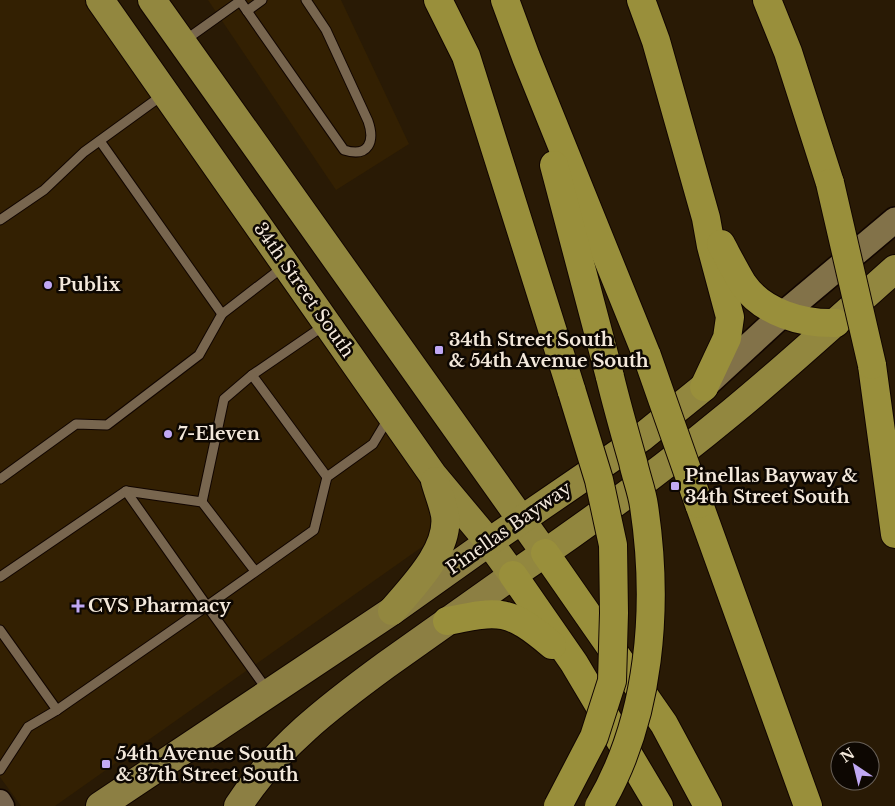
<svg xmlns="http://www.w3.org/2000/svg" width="895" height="806" font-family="'Libre Baskerville',serif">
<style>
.built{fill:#332002}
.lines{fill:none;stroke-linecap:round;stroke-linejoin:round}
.service-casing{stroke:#110500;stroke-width:11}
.tertiary-casing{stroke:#110500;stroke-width:25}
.secondary-casing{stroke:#110500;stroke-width:28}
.primary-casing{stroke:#110500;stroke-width:30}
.trunk-casing{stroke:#110500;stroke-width:30}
.motorway-casing{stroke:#110500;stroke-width:30}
.service{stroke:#78664f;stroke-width:9}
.tertiary{stroke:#78664f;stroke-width:22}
.secondary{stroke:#827249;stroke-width:25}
.primary{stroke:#8c7f43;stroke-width:28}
.trunk{stroke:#92873f;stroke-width:28}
.motorway{stroke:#998f3b;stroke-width:28}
.motorway-bridge-casing{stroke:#110500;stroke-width:30;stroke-linecap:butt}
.motorway-bridge{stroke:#998f3b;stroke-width:28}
.poi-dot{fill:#c0a8f4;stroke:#0d0702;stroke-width:2}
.labels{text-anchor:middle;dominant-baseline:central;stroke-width:5;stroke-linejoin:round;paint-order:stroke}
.poi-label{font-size:18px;font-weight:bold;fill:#f3e8db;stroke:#0d0702;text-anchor:start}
.street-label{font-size:18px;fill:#f3e8db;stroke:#0d0702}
</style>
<rect width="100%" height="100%" fill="#291a05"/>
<!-- built -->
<g class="built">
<polygon points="0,0 89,0 425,480 435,516 429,542 55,806 21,806 0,777"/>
<polygon points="208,0 341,0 409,144 336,190"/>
</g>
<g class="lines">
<!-- service casing -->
<g class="service-casing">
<g id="service">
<polyline points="247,11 262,0"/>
<path d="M184,41L240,1L344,150C369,158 375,141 368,121L326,30L306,0"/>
<polyline points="100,141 222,314"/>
<polyline points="0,220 44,190 84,152 164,94"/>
<polyline points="325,325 252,375 327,477"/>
<polyline points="0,479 76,424 107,425 199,355 222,314 283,267"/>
<polyline points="202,502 224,399 252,375"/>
<polyline points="0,577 126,491 202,502 255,571"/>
<polyline points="0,630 57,710"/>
<polyline points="268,691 207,606 314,530 327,477 373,444 388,419"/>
<polyline points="0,770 28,727 57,710 207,606 126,491"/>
</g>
</g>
<!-- tertiary casing -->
<g class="tertiary-casing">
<polyline id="tertiary" points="0,801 3,806"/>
</g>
<!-- secondary casing -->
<g class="secondary-casing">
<polyline id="secondary" points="707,384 783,314 895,220"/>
</g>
<!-- primary casing -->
<g class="primary-casing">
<g id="primary">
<polyline points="100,806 392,611 489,542"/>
<path d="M238,806C276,747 330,706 386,665C428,635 470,605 513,575"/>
</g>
</g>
<!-- trunk casing -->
<g class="trunk-casing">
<g id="trunk">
<path d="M100,0L433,475L489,542L513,575C588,524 662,470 732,412C788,366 841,317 895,269"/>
<polyline points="152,0 545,553"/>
<polyline points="489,542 641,438 704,387"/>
<path d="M392,611C412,587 450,550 445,515C443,504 438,492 435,481"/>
</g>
</g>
<!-- motorway casing -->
<g class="motorway-casing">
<g id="motorway">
<polyline points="438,0 466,56 572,392"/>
<polyline points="505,0 526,57 647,356"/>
<polyline points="641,0 656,41 706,218 711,246 730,317 727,338 704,387"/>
<polyline points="767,0 788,52 830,183"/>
<polyline points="554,165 610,377"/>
<path d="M721,244C728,257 735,271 743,284C763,313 803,324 836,323"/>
<polyline points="872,365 895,534"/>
<polyline points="699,504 808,806"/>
<polyline points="545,553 664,724 708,806"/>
<polyline points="513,575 574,663 659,806"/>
<path d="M447,621C501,610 509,609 552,645"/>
</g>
</g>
<!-- service -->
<use href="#service" class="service"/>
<!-- tertiary -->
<use href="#tertiary" class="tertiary"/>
<!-- secondary -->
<use href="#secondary" class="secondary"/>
<!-- primary -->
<use href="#primary" class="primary"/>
<!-- trunk -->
<use href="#trunk" class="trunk"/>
<!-- motorway -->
<use href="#motorway" class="motorway"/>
<!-- motorway-bridge casing -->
<g class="motorway-bridge-casing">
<g id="motorway-bridge">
<polyline points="830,183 872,365"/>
<polyline points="647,356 699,504"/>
<polyline points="558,806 594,737 612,681 614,613 613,545 599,480 572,392"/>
<path d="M599,806C651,718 659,606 644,506C642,491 636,477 633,462C625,434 617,406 610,377"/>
</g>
</g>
<!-- motorway-bridge -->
<use href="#motorway-bridge" class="motorway-bridge"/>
</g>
<!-- markers -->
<g class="poi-dot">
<circle cx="48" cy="285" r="5"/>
<rect x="434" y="345" width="10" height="10" rx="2.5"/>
<circle cx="168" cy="434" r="5"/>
<rect x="670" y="481" width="10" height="10" rx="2.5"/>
<path d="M75.5 598.5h5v5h5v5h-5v5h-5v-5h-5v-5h5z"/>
<rect x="101" y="759" width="10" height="10" rx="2.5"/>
</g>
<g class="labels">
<!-- poi labels -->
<g class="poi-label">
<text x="58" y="285">Publix</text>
<text x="449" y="340">34th Street South<tspan x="449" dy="21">&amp; 54th Avenue South</tspan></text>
<text x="178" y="434">7-Eleven</text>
<text x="685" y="476">Pinellas Bayway &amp;<tspan x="685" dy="21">34th Street South</tspan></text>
<text x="88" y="606">CVS Pharmacy</text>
<text x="116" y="754">54th Avenue South<tspan x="116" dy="21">&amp; 37th Street South</tspan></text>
</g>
<!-- street labels -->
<g class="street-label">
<text transform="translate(304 290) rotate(55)">34th Street South</text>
<text transform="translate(509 528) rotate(-35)">Pinellas Bayway</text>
</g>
</g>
<!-- north arrow -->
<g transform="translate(855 766) rotate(325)"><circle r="24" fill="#0d0702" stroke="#696159"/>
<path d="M0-4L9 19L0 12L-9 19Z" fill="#c0a8f4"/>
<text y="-8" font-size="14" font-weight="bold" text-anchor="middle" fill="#f3e8db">N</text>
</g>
</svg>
